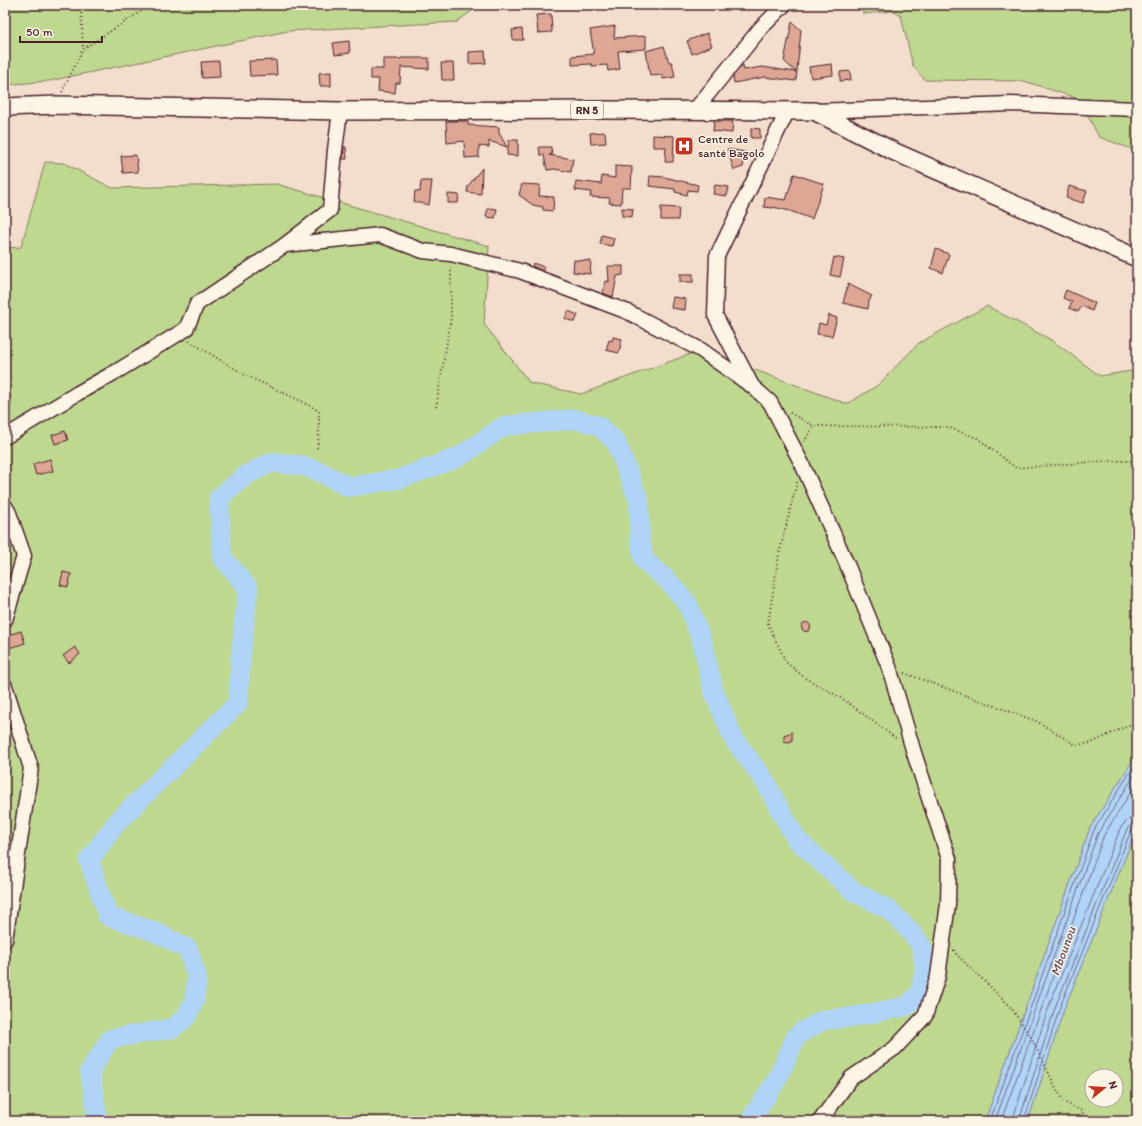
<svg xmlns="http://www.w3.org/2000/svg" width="1142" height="1126" font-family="Itim,sans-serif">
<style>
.green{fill:#bed88f;stroke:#847c5d;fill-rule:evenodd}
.water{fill:#b0d4f8;stroke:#878ca6}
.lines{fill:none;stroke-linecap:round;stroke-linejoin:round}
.shore{stroke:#73677d;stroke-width:1}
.river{stroke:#b0d4f8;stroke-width:20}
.building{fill:#dea795;stroke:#4a1f2b}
.minor-casing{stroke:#4a1f2b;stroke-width:17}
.major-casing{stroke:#4a1f2b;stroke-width:20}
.path{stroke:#4a1f2b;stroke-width:2;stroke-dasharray:1 3;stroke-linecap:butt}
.minor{stroke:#fcf5e5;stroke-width:14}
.major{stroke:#fcf5e5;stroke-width:17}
.labels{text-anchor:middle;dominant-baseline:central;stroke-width:3;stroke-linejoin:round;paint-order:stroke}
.shield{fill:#fcf5e5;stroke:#7f5f63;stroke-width:1}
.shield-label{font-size:11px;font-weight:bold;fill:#4a1f2b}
.poi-label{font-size:12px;fill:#4a1f2b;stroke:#fcf5e5;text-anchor:start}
.water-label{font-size:13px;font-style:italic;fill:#644c5e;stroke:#fcf5e5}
</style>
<rect width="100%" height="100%" fill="#f3decd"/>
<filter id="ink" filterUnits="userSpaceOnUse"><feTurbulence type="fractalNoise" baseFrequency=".025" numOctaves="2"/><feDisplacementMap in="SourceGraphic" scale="8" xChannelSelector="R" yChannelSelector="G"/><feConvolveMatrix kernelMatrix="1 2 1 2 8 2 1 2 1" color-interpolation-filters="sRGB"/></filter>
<g filter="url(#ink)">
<!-- green -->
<g class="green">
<polygon points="5,5 480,5 457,22 288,31 49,81 5,85"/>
<polygon points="862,5 1137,5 1137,151 1099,137 1079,99 1024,81 925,80 913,66 901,16 893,11 863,14"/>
<polygon points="45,162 64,163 112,188 277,184 489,246 484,324 530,383 581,394 701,350 847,404 878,385 919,343 987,306 1053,341 1100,376 1137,370 1137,754 1090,828 985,1121 5,1121 5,408 12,404 5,369 5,248 21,247"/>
<path d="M1137,828V1121H1028L1064,1009ZM1092,1076H1116V1100H1092Z"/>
</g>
<!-- water -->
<polygon class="water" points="1137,754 1137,828 1064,1009 1028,1121 985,1121 1090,828"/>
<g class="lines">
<!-- shore -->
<g class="shore">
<polyline points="990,1121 1094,830 1137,761"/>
<polyline points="995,1121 1098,833 1137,771"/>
<polyline points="1001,1121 1104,835 1137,782"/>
<polyline points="1013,1121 1014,1115 1050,1003 1121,827 1128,820 1137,817"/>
<polyline points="1019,1121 1056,1005 1127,829 1131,825 1137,823"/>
<polyline points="1024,1121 1060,1007 1131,831 1134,829 1137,828"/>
</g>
<!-- river -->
<polyline class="river" points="98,1121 90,1071 110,1039 173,1028 186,1017 194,1002 197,977 188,949 155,932 108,916 89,860 118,821 238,703 241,653 248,588 222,557 219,498 246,475 272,462 303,466 320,472 349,487 399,479 459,457 504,426 575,419 599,426 616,442 639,501 640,541 644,560 669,582 687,603 702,641 713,689 733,738 765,781 781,812 797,840 853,891 889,910 910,931 922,947 925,968 920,993 907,1006 853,1017 823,1020 797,1035 776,1081 750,1121"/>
</g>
<!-- building -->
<g class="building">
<polygon points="551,14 552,32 538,33 536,15"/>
<polygon points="792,22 801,30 796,81 765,77 734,83 733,76 743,65 744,70 762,67 796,72 784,61"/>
<polygon points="615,26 614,38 646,36 646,49 618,51 620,69 608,71 607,65 592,66 592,64 572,65 572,56 594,54 590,30"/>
<polygon points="522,29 523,40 513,40 512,30"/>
<polygon points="707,33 712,46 692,54 687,41"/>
<polygon points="349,41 350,53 335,55 333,43"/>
<polygon points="664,46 669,62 672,62 675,77 663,79 662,75 650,76 646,51"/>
<polygon points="485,51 486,63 469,64 469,52"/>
<polygon points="401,58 429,58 429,69 401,67 400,83 396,83 395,93 378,91 379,79 371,79 371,69 383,69 383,59 401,59"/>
<polygon points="276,60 277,75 250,76 249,61"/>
<polygon points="219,61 220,77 202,78 201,62"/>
<polygon points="441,63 453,63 454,80 442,80"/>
<polygon points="832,64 833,75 811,78 809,67"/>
<polygon points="850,71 851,80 840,81 840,72"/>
<polygon points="331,72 331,86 320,86 319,73"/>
<polygon points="446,121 468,121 468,125 499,127 499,133 507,147 489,141 489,147 479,146 479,157 465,158 464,141 447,143"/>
<polygon points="714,121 733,121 732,133 713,131"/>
<polygon points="751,128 760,129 760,138 751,138"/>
<polygon points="605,132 606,143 591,144 590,133"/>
<polygon points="653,135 674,136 673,162 665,162 666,147 653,147"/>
<polygon points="509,140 518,140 518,156 507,155"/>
<polygon points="344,147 346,147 347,159 343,159"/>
<polygon points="539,147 551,147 552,155 549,155 573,159 571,172 554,169 547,170 544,155 540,155"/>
<polygon points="727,149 745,152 743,167 734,170"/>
<polygon points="136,155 138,172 123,173 121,156"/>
<polygon points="615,166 632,167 631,188 622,188 621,204 609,203 610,198 590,197 591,192 575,190 576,181 601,184 602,176 615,178"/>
<polygon points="482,168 481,194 467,192 468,186"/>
<polygon points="794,174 824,184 812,219 790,211 773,207 773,208 764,207 765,197 786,200"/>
<polygon points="650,176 664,177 698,185 697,191 688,190 687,195 675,192 675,189 649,186"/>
<polygon points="421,181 432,181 429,205 414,202 415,191 420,192"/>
<polygon points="522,184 540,185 539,196 554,197 553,211 543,210 543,207 533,205 519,195"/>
<polygon points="715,185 729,187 727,196 713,194"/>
<polygon points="1069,186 1087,191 1083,203 1066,198"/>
<polygon points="448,194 459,195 458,203 448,203"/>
<polygon points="661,207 679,208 678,220 661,220"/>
<polygon points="488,208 497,209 495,218 486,217"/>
<polygon points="622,208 633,209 632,217 622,216"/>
<polygon points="602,235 614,238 612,246 600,244"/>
<polygon points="936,249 949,254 943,273 931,268"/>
<polygon points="834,257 844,259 840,277 830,275"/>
<polygon points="574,260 591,261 590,274 573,272"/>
<polygon points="533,263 544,267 543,271 532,266"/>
<polygon points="608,266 623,266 623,275 617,276 613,297 603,293 605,281 609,282"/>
<rect x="680" y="274" width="13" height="8"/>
<polygon points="848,284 872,296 869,301 868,309 843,303"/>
<polygon points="1066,290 1095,303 1092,311 1082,306 1078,312 1069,308 1072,302 1063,298"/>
<polygon points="673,297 686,299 685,310 671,308"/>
<polygon points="568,311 578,315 575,322 565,319"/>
<polygon points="829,315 837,318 832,336 817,334 819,323 826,325"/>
<polygon points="613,337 622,339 619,353 606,350 609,340 612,341"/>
<polygon points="65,431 68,440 55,444 52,435"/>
<polygon points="50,459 53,471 36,475 33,464"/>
<polygon points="63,572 71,574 68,587 60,585"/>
<circle cx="806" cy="627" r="4.5"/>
<polygon points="21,631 25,643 9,648 5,636"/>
<polygon points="75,647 80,654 69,663 63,656"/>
<polygon points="792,732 792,741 788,742 784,741 784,735"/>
</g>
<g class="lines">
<!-- minor casing -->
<g class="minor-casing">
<g id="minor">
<polyline points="695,110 760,29 784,5"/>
<polyline points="788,110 717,256 715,315 752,386 770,402 802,464 846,562 889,667 914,753 949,859 948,904 938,976 925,1016 895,1048 851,1078 820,1121"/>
<polyline points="814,111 1011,104 1137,109"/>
<polyline points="285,245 380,235 423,251 451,254 520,271 628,312 701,350 749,384"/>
<polyline points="5,437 78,393 119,370 186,329 197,304 285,245 330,210 335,150 340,111"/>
<polyline points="5,506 9,513 24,556 5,620"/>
<polyline points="5,686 31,768 5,940"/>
</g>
</g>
<!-- major casing -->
<g class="major-casing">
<polyline id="major" points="5,107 56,105 340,111 603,110 814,111 895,152 1137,258"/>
</g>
<!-- path -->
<g class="path">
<polyline points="81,5 83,49"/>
<polyline points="62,92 83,49 151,5"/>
<polyline points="189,341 247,376 301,401 319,411 319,437 317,448"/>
<polyline points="436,407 451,318 451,266"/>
<polyline points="790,413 814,426 947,427 977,438 1016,468 1105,461 1137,461"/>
<polyline points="804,442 814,426"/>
<polyline points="797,482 779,554 768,624 786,662 805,678 843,699 898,740"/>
<polyline points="904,673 1036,721 1076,745 1091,743 1137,721"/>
<polyline points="954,950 955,953 1009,1005 1031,1037 1057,1090 1064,1102 1082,1111 1087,1121"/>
</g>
<!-- minor -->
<use href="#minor" class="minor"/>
<!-- major -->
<use href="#major" class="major"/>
</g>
</g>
<!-- icons -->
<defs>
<g id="hospital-square" transform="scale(1)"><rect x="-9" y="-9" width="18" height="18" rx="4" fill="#c8321e" stroke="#fcf5e5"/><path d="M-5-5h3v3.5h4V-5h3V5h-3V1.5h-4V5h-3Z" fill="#fff"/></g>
</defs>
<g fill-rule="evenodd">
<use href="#hospital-square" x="684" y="146"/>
</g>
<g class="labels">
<!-- shield labels -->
<rect class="shield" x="571" y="101" width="32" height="18" rx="3"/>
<g class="shield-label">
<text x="587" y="110">RN 5</text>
</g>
<!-- poi labels -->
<g class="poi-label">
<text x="698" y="139">Centre de<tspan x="698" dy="14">santé Bagolo</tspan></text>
</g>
<!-- water labels -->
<g class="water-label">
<text transform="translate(1063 951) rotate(-70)">Mbounou</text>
</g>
</g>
<!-- margin -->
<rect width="1142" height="1126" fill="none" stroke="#fcf5e5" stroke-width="20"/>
<rect x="10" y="10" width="1122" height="1106" fill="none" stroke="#4a1f2b" stroke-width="1.5" filter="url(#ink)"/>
<!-- north arrow -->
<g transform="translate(1104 1088) rotate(72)"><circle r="19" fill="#fcf5e5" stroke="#b59f9b"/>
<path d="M0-3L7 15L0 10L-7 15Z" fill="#c8321e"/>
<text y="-6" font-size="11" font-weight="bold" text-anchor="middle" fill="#4a1f2b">N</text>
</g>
<!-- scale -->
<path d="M20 36v6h82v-6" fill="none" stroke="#4a1f2b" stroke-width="2"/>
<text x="26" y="36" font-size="12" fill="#4a1f2b" stroke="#fcf5e5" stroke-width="3" paint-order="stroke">50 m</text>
</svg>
